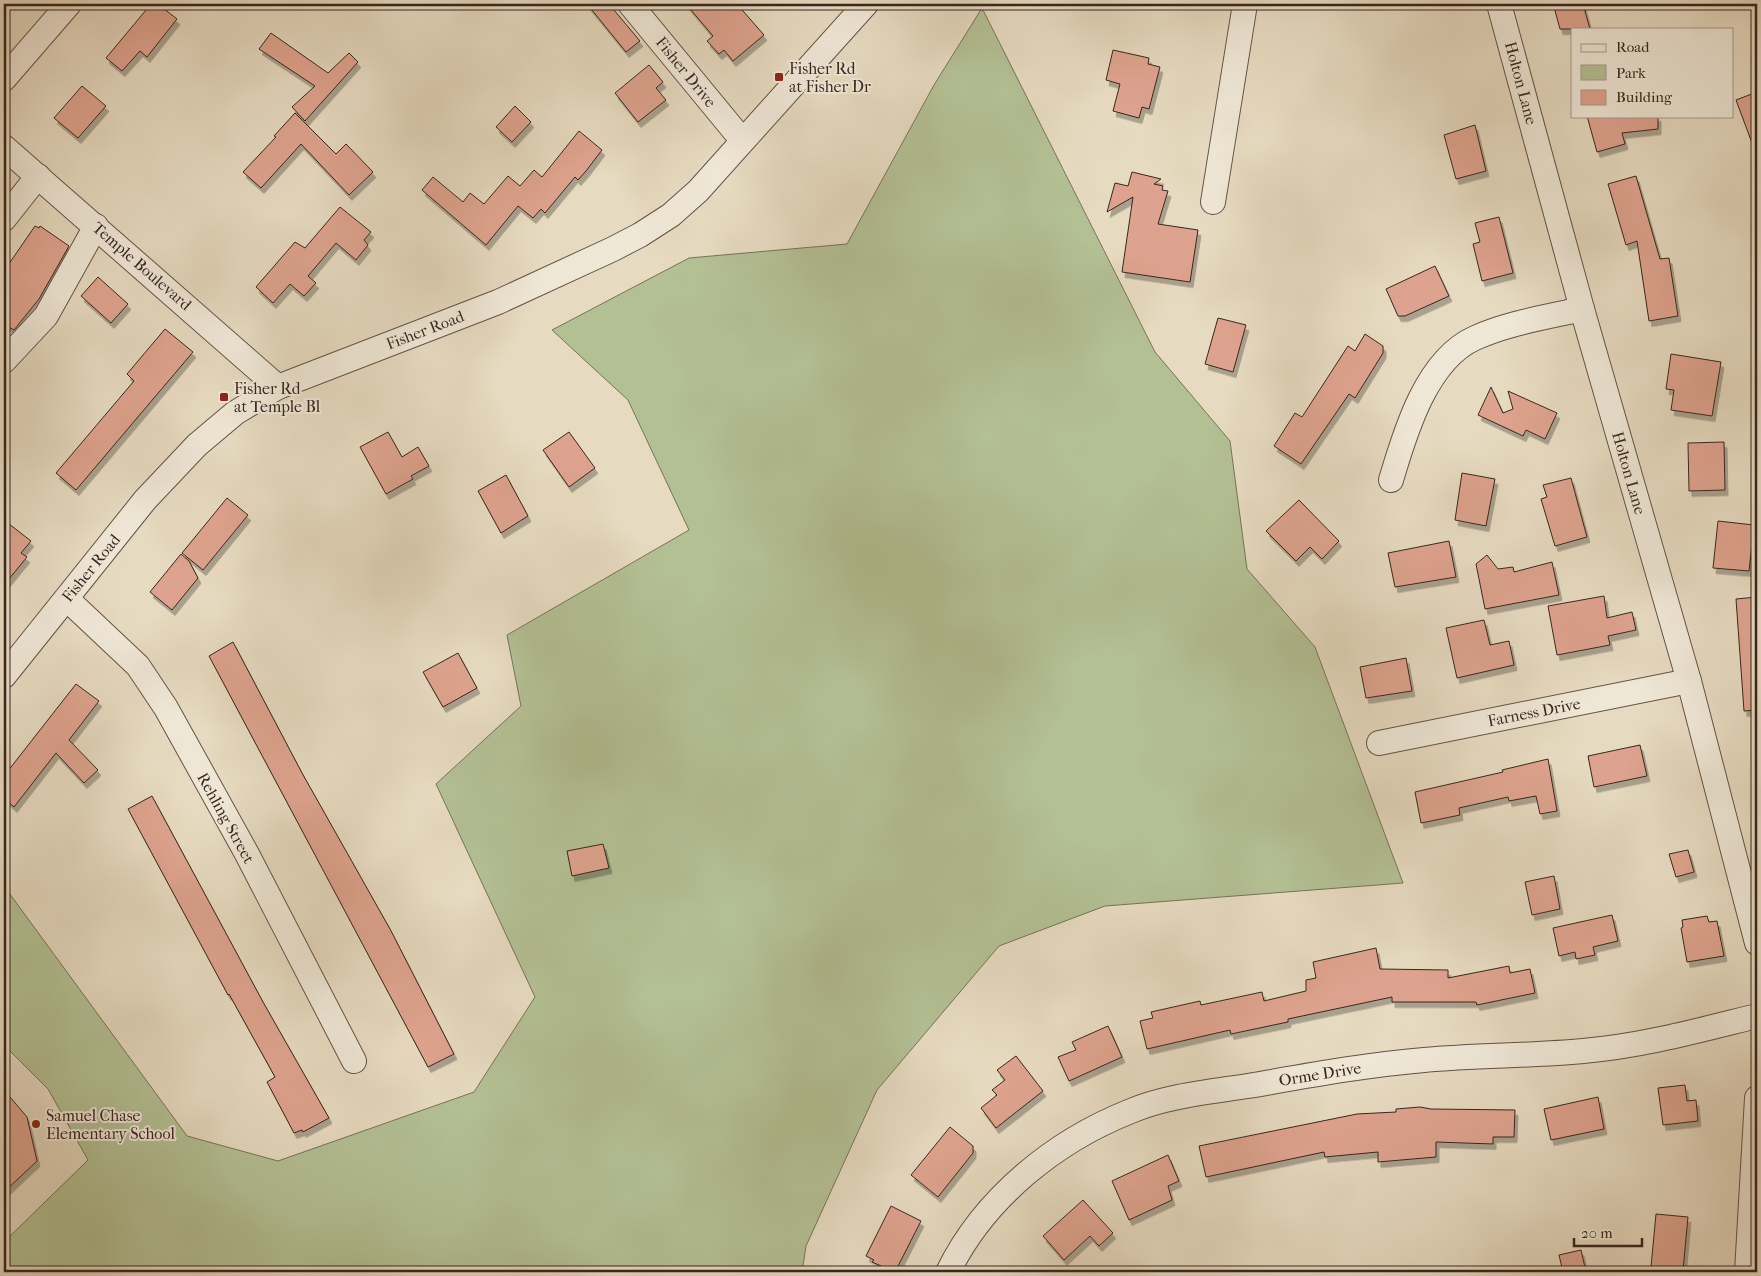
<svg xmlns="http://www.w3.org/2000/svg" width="1761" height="1276" font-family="'IM FELL French Canon',serif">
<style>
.green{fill:#b3c094;stroke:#767359}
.building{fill:#dea38e;stroke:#38261e;filter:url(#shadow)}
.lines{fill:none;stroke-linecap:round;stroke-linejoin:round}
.minor-casing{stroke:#645346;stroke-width:26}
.minor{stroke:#efe7d6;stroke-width:24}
.poi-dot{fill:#8f2418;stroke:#efe7d6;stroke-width:2}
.labels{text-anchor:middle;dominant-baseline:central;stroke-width:4;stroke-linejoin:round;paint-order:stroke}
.poi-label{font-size:16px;fill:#38261e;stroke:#efe7d6;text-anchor:start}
.street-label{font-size:16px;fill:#38261e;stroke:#efe7d6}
</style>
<defs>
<filter id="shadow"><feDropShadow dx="3" dy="5.5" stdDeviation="0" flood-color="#0004"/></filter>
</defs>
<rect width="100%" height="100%" fill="#e6dac0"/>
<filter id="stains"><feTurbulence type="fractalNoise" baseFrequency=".004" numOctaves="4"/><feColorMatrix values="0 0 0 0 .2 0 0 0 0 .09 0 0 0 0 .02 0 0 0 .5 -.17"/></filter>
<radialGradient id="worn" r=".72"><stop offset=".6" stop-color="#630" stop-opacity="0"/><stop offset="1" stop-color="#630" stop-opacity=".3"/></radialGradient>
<!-- green -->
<polygon class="green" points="982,8 1155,352 1230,441 1247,569 1315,647 1403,883 1105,906 999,946 877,1090 806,1246 802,1272 4,1272 4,1242 88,1160 48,1089 4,1045 4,886 187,1136 278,1161 474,1092 535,997 436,784 521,706 507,635 689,530 628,400 552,330 689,258 847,244 934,85"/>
<!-- building -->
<g class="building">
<polygon points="151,4 158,4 177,19 147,57 140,51 122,71 106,58"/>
<polygon points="587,4 609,4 640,41 626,52"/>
<polygon points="686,4 737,4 764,35 733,61 724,50 719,54 707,41 713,36"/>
<polygon points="1564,4 1583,4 1590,29 1560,29 1554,7"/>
<polygon points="271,33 328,73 349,53 358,62 305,121 292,107 315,86 259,49"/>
<polygon points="1113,50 1149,58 1148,64 1160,67 1149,109 1142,107 1139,118 1113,111 1120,84 1106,80"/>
<polygon points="649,65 663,82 656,88 666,100 638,122 615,93"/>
<polygon points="82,86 106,106 78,138 54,118"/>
<polygon points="1757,92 1757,150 1755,151 1736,100"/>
<polygon points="515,106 531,122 512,142 496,127"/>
<polygon points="295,113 336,154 346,144 373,172 349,195 301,144 261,188 243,172 276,137 274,136"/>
<polygon points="1587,116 1658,116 1658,129 1622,133 1625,144 1597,152"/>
<polygon points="1475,125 1486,171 1456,179 1444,135"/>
<polygon points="579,131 602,150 586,171 578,180 575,177 545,213 541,209 533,218 518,206 486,245 422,190 433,177 463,202 470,193 484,204 508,176 520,186 534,170 542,177"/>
<polygon points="1132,172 1161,179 1154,184 1163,186 1162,190 1168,191 1158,224 1198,230 1190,282 1122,272 1133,197 1107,212 1115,183 1128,186"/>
<polygon points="1636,176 1660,259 1669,258 1678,316 1649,321 1637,241 1626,245 1608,184"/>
<polygon points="340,207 371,232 364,240 368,245 356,260 336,243 308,276 316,283 304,296 290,284 273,303 256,287 295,242 305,248"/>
<polygon points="1499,217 1513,273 1482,281 1473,244 1480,242 1475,223"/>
<polygon points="35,226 39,228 40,226 69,246 39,299 14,330 4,324 4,271"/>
<polygon points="1435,266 1449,296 1405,316 1398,316 1386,289"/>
<polygon points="98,277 128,304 111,323 81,296"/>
<polygon points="1218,318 1246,325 1233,372 1205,364"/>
<polygon points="165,329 193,352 76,490 56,473 134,381 127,374"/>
<polygon points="1365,334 1383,346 1383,353 1355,398 1349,394 1301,464 1274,446 1295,413 1302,417 1348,346 1355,351"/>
<polygon points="1671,354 1721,362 1712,416 1671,410 1674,390 1666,389"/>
<polygon points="1491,387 1503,413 1513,409 1508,391 1557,413 1545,439 1526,430 1523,436 1478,415"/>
<polygon points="388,432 402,457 418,447 429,466 411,476 413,479 386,494 360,447"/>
<polygon points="569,432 595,468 569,487 543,450"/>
<polygon points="1724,442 1725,490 1689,491 1688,443"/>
<polygon points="1462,473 1495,479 1486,526 1455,520"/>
<polygon points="506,475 528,516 501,533 478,491"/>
<polygon points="1571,478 1587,537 1555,546 1541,499 1547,497 1543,485"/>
<polygon points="227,498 248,515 203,570 182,553"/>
<polygon points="1299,500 1339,541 1322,559 1310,547 1296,561 1266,531"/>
<polygon points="4,520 31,541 21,553 27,557 4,585"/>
<polygon points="1718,521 1754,525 1749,571 1713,568"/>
<polygon points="1449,541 1456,577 1395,587 1388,553"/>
<polygon points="181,554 189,561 198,578 172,610 150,592"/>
<polygon points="1487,555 1498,569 1513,567 1514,572 1552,562 1559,595 1485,609 1476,564"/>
<polygon points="1604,596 1607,618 1632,612 1636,630 1608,636 1610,645 1557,655 1548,606"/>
<polygon points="1757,597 1757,710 1744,711 1736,599"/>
<polygon points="1484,620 1490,645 1509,641 1514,665 1457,678 1446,628"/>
<polygon points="233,642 302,773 390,929 454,1054 428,1067 209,656"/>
<polygon points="458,653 477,688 443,707 423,672"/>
<polygon points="1406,658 1412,691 1366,698 1360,667"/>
<polygon points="76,684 99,701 69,740 98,770 84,783 56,753 14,807 4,798 4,776"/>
<polygon points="1640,745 1647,776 1594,787 1588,756"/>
<polygon points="1548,759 1557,811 1540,814 1536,796 1509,801 1508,797 1459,808 1460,815 1421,823 1415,792 1503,772 1502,770"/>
<polygon points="152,796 263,1002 329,1118 303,1132 302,1130 294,1133 267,1082 275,1077 229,994 228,995 128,809"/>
<polygon points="603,844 609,868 572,876 567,851"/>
<polygon points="1688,850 1694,872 1676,877 1669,854"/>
<polygon points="1554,876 1560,909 1532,915 1525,882"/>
<polygon points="1612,915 1618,941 1593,947 1595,955 1576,959 1575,952 1559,956 1553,928"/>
<polygon points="1707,916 1709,922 1717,921 1724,956 1687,962 1681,928 1683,927 1682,920"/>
<polygon points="1376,948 1380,969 1448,970 1448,978 1509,966 1510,973 1530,969 1535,993 1477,1005 1476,1002 1392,1002 1392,997 1288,1019 1288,1022 1231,1034 1230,1030 1147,1049 1140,1021 1153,1018 1151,1012 1200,1001 1201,1005 1262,992 1264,1001 1306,991 1306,980 1316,978 1313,962"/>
<polygon points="1108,1026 1122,1057 1069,1081 1058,1057 1076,1050 1072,1042"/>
<polygon points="1016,1056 1043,1091 996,1128 981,1108 997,1095 992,1090 1005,1080 997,1070"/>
<polygon points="1685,1085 1687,1101 1696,1100 1698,1121 1663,1125 1658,1088"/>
<polygon points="4,1090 27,1117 37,1161 4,1192"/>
<polygon points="1598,1097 1604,1129 1551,1140 1544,1109"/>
<polygon points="1420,1107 1431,1109 1515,1110 1514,1137 1493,1137 1493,1144 1436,1142 1436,1157 1378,1162 1378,1152 1325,1157 1324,1152 1206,1177 1199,1146 1357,1114 1396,1112 1396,1109"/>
<polygon points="950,1127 973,1146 973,1153 938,1197 911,1175"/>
<polygon points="1168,1155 1179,1181 1168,1186 1172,1200 1129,1220 1112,1181"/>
<polygon points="1083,1200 1113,1233 1099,1246 1090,1236 1064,1260 1043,1236"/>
<polygon points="891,1206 921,1221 895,1272 872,1262 874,1260 866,1256"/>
<polygon points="1656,1214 1688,1217 1683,1270 1651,1267"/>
<polygon points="1581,1250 1586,1272 1563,1272 1559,1255"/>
</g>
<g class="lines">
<!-- minor casing -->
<g class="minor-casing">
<g id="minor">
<polyline points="630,4 742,140"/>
<polyline points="1499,4 1582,309 1689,681 1757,943"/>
<polyline points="4,79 69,4"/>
<polyline points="4,147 278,387"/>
<polyline points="1213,202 1245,4"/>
<polyline points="4,219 38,176"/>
<polyline points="4,361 46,316 96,226"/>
<path d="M1391,480C1405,433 1426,360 1475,338C1508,323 1547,317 1582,309"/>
<polyline points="67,599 138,666 166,708 247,854 354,1061"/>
<polyline points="4,676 145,500 197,445 235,413 278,387 498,302 613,249 640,235 671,215 698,191 866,4"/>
<polyline points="1379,743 1689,681"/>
<path d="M948,1272C984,1198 1055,1141 1131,1111C1167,1096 1209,1092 1248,1086C1306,1076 1365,1065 1424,1060C1477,1055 1530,1056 1583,1051C1643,1046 1700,1030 1757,1016"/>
<polyline points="1747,1272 1757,1098"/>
</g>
</g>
<!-- minor -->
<use href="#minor" class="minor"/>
</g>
<!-- markers -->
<g class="poi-dot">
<rect x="774" y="72" width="10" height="10" rx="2.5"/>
<rect x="219" y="392" width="10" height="10" rx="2.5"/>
<circle cx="36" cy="1124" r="5"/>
</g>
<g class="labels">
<!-- poi labels -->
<g class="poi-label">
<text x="789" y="68">Fisher Rd<tspan x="789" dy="18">at Fisher Dr</tspan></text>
<text x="234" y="388">Fisher Rd<tspan x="234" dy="18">at Temple Bl</tspan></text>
<text x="46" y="1115">Samuel Chase<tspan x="46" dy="18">Elementary School</tspan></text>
</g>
<!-- street labels -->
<g class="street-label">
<text transform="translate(686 72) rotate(51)">Fisher Drive</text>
<text transform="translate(1521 83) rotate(75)">Holton Lane</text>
<text transform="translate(142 266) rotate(41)">Temple Boulevard</text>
<text transform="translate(425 330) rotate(-21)">Fisher Road</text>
<text transform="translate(1629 473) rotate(74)">Holton Lane</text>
<text transform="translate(91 568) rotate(-51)">Fisher Road</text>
<text transform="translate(1534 712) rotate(-11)">Farness Drive</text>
<text transform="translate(226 818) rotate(61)">Rehling Street</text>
<text transform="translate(1320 1074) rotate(-9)">Orme Drive</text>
</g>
</g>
<!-- margin -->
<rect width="1761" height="1276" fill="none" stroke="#e6dac0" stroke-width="20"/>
<rect x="5" y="5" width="1751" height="1266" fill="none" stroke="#38261e" stroke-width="2.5"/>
<rect x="10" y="10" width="1741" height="1256" fill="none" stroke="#38261e"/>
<!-- legend -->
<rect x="1571" y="28" width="162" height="90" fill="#efe7d6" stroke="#a69a8c"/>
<rect x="1581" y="44" width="25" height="8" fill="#efe7d6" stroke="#a69a8c"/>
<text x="1616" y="52" font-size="15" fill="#38261e">Road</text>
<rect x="1581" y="65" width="25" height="15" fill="#b3c094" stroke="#a69a8c"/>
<text x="1616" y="78" font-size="15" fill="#38261e">Park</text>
<rect x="1581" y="90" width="25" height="15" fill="#dea38e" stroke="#a69a8c"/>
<text x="1616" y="102" font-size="15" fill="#38261e">Building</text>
<!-- scale -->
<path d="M1574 1238v8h68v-8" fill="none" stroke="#38261e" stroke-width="2.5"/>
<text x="1581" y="1238" font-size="15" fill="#38261e" stroke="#efe7d6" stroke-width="4" paint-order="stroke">20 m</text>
<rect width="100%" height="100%" filter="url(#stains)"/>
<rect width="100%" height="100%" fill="url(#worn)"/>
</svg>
